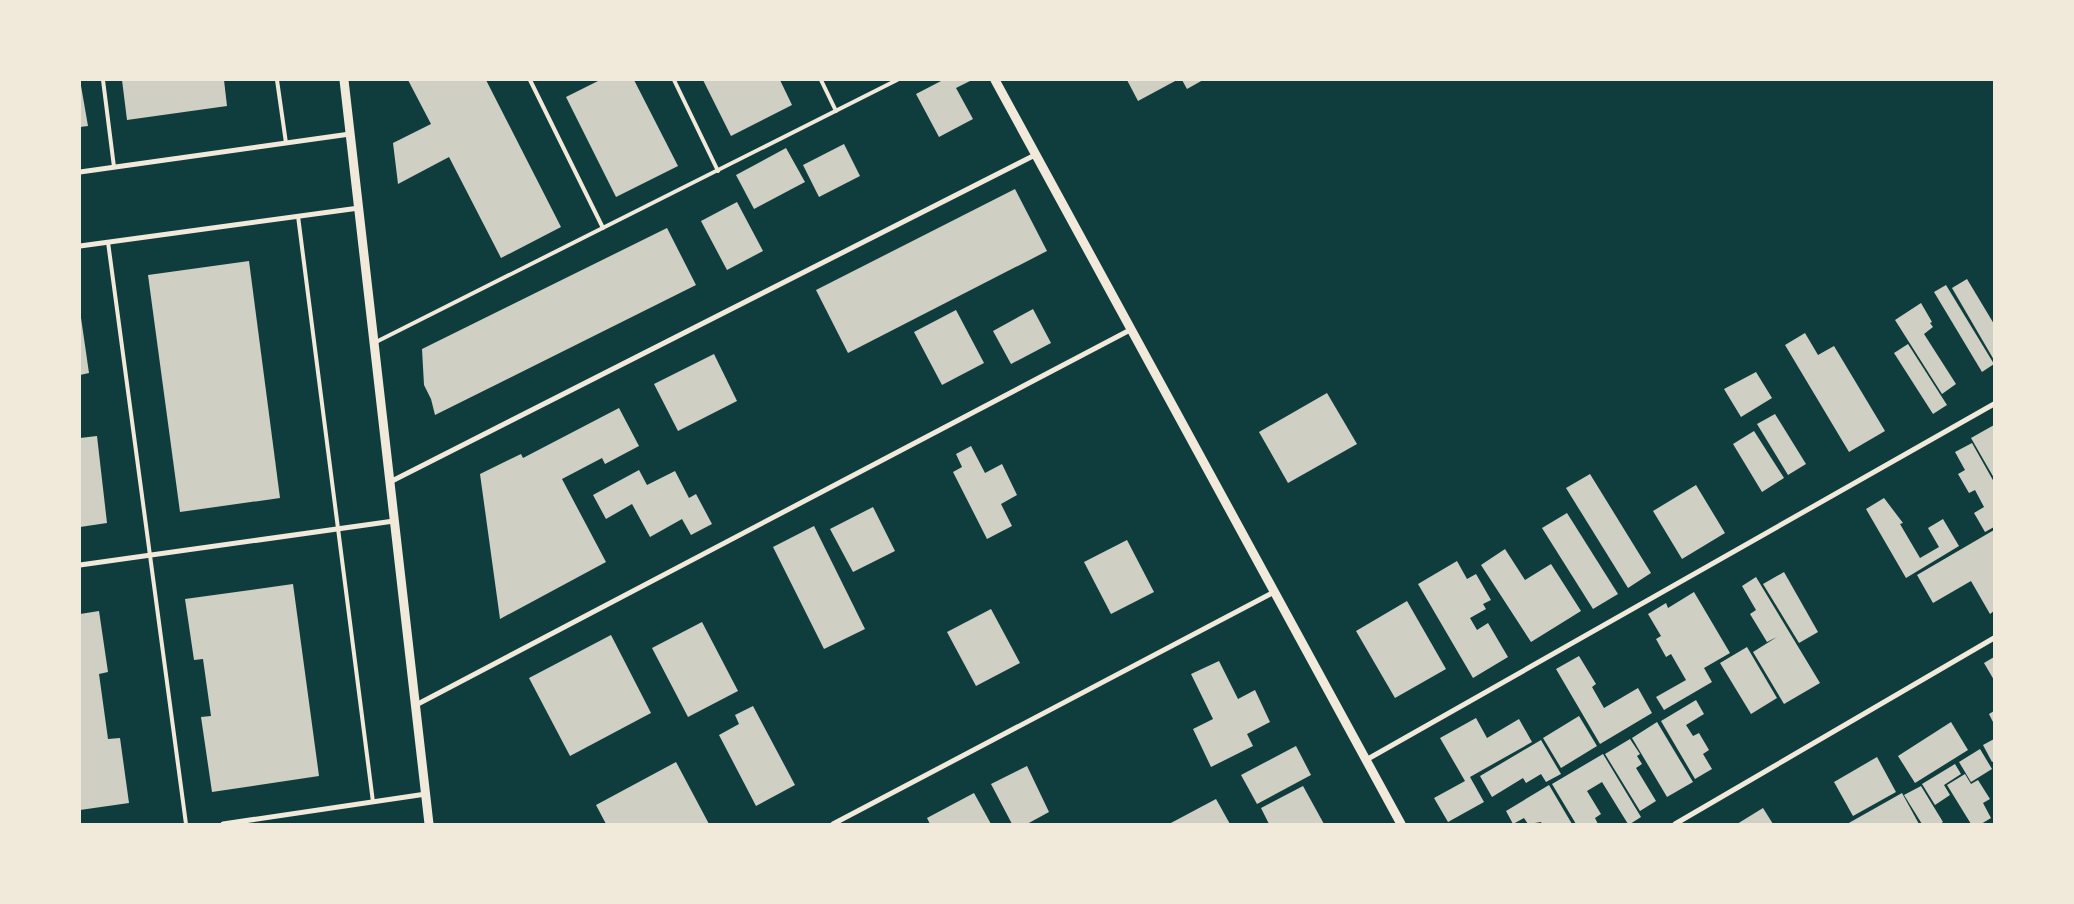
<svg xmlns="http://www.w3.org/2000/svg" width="2074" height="904" font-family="'Libre Baskerville',serif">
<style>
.building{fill:#cfcfc3}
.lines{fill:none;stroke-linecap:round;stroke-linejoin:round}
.service{stroke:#f1e9da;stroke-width:4}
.minor{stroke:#f1e9da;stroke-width:5}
.tertiary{stroke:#f1e9da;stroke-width:9}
</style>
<rect width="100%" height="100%" fill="#0f3d3e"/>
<!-- building -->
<g class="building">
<polygon points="80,80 88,126 80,127"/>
<polygon points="122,80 224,80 227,106 127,120"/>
<polygon points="408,80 486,80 561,227 501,258 449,157 398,184 393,143 431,124"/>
<polygon points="600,80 634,80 678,166 616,197 566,97"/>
<polygon points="703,80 780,80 792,105 731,136"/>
<polygon points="943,80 972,80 956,88 973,119 939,137 916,94"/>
<polygon points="1127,80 1177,80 1138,101"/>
<polygon points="1182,80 1203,80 1187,89"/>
<polygon points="844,144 860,176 819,197 803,165"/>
<polygon points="786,148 805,182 754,209 736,175"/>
<polygon points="1015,189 1047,251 848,353 816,290"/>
<polygon points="737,202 763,251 727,270 701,221"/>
<polygon points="667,228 696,285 435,415 431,399 424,385 422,349"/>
<polygon points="249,261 280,498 180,512 148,275"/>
<polygon points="1967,279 1994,324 1994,360 1952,288"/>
<polygon points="1946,285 1994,364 1982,372 1934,292"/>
<polygon points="1921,303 1932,322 1930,323 1933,327 1924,334 1956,384 1942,394 1895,320"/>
<polygon points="1033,309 1051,343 1011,364 993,331"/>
<polygon points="956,310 984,363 942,385 914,332"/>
<polygon points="80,311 89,373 80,375"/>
<polygon points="1805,333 1818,355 1834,346 1885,431 1849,452 1785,345"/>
<polygon points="1908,344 1947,405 1933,414 1894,353"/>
<polygon points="714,354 737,401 678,431 654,384"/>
<polygon points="1756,372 1772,398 1741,417 1724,389"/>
<polygon points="1327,393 1357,444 1288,483 1259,432"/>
<polygon points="619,408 639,446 605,464 602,458 562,479 606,562 500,619 480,474 521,454 523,458"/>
<polygon points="1775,414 1806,464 1788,475 1757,424"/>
<polygon points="1994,425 1994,478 1971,438"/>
<polygon points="1754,431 1784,478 1762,492 1733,444"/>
<polygon points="97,436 107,523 80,527 80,438"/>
<polygon points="1972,443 1994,482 1994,527 1985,532 1974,513 1984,507 1975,490 1969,493 1958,474 1965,470 1955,452"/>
<polygon points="971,446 985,473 1002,464 1017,495 1001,504 1012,526 987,539 953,472 962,467 956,454"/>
<polygon points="639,470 647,485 675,471 689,498 696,494 712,524 691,535 682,519 650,537 632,504 606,519 593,495"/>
<polygon points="1590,474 1651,573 1628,588 1566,488"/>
<polygon points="1696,485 1725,533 1682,559 1653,511"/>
<polygon points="1884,498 1903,523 1900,524 1920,558 1939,547 1928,528 1943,519 1959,546 1906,578 1866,509"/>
<polygon points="873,507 895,551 853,572 830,529"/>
<polygon points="1567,513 1618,594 1593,609 1542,528"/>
<polygon points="814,526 865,629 824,649 773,547"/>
<polygon points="1994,530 1994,611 1990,614 1971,581 1933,603 1917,575"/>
<polygon points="1127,540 1154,592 1111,614 1084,562"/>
<polygon points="1505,549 1525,580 1551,564 1581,611 1531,642 1481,565"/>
<polygon points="1457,561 1467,579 1476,574 1491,600 1483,604 1486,609 1470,618 1477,630 1488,623 1508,657 1473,678 1418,584"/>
<polygon points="1784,572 1818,632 1799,643 1763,584"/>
<polygon points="1756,577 1820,683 1784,704 1753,652 1777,637 1767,642 1750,614 1756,610 1742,586"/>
<polygon points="293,584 319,776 212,792 201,717 211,716 203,659 194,660 185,599"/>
<polygon points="1694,592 1730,653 1704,668 1712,682 1664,710 1656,697 1686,680 1671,654 1666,657 1656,639 1661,636 1648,614 1666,603 1668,608"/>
<polygon points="1407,601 1446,669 1395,698 1356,631"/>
<polygon points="991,609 1020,663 976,686 947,632"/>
<polygon points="99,611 108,672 99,674 108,739 120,738 129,803 80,810 80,614"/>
<polygon points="702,622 738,691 688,717 652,648"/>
<polygon points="611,635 651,713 570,756 529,678"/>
<polygon points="1747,647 1777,698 1751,714 1720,663"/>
<polygon points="1579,656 1596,684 1592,687 1604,708 1638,688 1652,713 1600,744 1556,669"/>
<polygon points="1994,657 1994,680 1984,663"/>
<polygon points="1219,661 1238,699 1255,690 1270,722 1247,734 1253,746 1211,767 1193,729 1213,719 1191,674"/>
<polygon points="1696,700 1704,714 1686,725 1693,736 1699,733 1709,750 1703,754 1712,769 1695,779 1661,721"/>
<polygon points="753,706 795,785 756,806 719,735 739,724 735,715"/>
<polygon points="1994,711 1994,724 1989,714"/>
<polygon points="1579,716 1597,746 1561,768 1543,738"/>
<polygon points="1476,718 1487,738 1519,719 1532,742 1470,777 1484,802 1448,822 1434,798 1465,781 1440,738"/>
<polygon points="1657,722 1693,782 1667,797 1632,738"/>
<polygon points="1951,722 1968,750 1915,783 1898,756"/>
<polygon points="1630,739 1640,754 1637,756 1642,764 1636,768 1656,801 1640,811 1605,754"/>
<polygon points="1994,739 1994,761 1992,762 1983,745"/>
<polygon points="1541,740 1561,774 1546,782 1541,774 1526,783 1523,778 1492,797 1480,776"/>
<polygon points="1296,746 1311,775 1257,804 1241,775"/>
<polygon points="1980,749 1992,769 1971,782 1959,762"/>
<polygon points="1603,754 1641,817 1630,824 1628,824 1602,782 1587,791 1601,814 1595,818 1598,824 1576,824 1552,784"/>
<polygon points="1877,757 1896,792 1853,816 1834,782"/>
<polygon points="676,762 709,824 606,824 596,805"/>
<polygon points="1955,764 1961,774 1944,785 1950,795 1935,805 1922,784"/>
<polygon points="1027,766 1049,812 1027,824 1012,824 991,784"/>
<polygon points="1965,774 1971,784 1978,780 1990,799 1983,803 1991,818 1981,824 1971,824 1947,785"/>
<polygon points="1549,785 1572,824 1542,824 1541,822 1528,824 1524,818 1513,824 1506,811"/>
<polygon points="1303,786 1324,824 1269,824 1261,808"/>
<polygon points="1921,786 1943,822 1940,824 1922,824 1904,795"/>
<polygon points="974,793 991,824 930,824 927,818"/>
<polygon points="1902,793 1919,824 1847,824"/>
<polygon points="1216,799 1230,824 1169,824"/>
<polygon points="1763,808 1773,824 1737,824"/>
</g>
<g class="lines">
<!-- service -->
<g class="service">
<polyline points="103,80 114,167"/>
<polyline points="277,80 286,143"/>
<polyline points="530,80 603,228"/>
<polyline points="674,80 718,171"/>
<polyline points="821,80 836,111"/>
<polyline points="298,216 373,802"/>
<polyline points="108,242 186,824"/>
<polyline points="374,343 897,80"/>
</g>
<!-- minor -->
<g class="minor">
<polyline points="80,172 350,134"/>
<polyline points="80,246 359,208"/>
<polyline points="390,482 1035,155"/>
<polyline points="80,565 394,521"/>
<polyline points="416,705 1130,330"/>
<polyline points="1366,760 1994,404"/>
<polyline points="223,824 426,794"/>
<polyline points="833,824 1274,592"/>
<polyline points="1675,824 1994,638"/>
</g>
<!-- tertiary -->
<g class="tertiary">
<polyline points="344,80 429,824"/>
<polyline points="995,80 1401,824"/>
</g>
</g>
<!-- border -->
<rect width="2074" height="904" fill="none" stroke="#f1e9da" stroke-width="162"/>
</svg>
